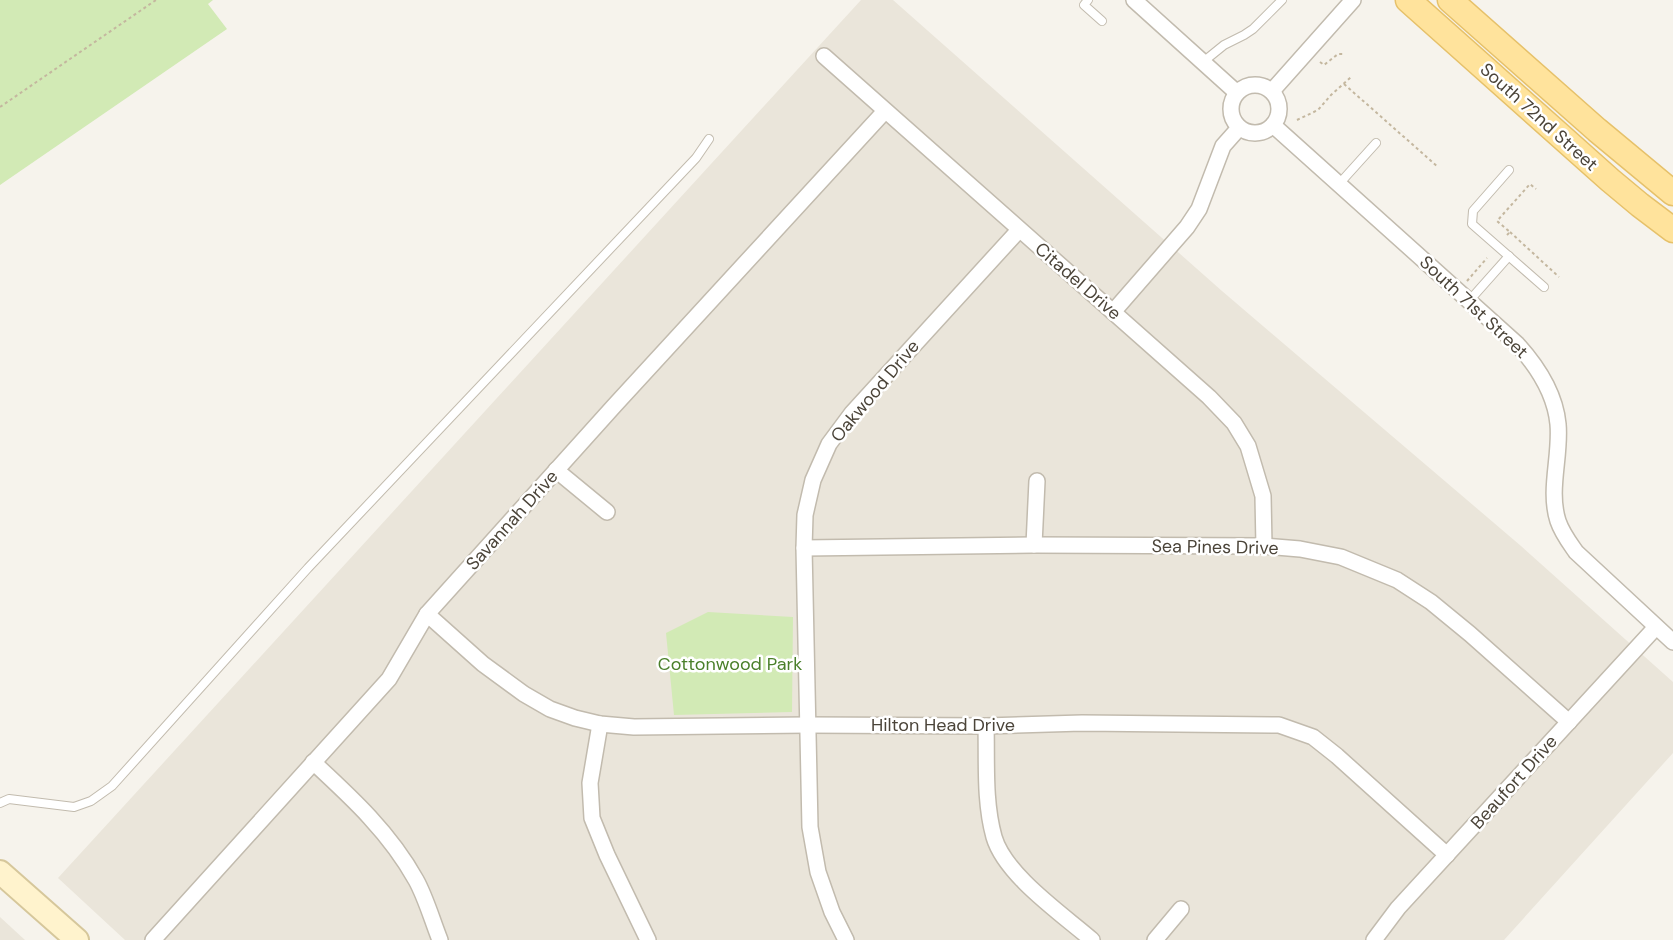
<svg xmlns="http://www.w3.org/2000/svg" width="1673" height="940" font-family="'DM Sans',sans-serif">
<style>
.residential{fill:#eae5da}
.green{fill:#d2eab5}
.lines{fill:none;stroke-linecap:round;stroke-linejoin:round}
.lane-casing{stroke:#c2bbae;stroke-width:10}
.street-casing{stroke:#c2bbae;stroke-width:18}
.secondary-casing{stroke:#d6c79b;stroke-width:26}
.primary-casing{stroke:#e6c16a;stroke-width:27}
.path{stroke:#c4b79f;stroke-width:2;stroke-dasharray:3 3;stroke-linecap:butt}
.lane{stroke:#fff;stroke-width:8}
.street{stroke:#fff;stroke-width:15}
.secondary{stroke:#fff3cd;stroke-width:22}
.primary{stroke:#ffe39c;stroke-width:24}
.labels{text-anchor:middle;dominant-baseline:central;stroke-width:5;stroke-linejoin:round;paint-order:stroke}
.street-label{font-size:18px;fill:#4b4439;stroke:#fff}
.park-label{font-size:18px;fill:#4a7f2a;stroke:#fff}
</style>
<rect width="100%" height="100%" fill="#f6f3ec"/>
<!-- residential -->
<g class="residential">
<polygon points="861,0 893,0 1222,291 1521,546 1673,682 1673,753 1504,940 125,940 58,878"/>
<polygon points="0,917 25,940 0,940"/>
</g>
<!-- green -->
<g class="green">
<polygon points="0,0 213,0 208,4 227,29 0,185"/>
<polygon points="708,612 793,617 792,712 674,715 666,633"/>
</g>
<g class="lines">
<!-- lane casing -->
<g class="lane-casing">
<g id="lane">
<polyline points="1088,0 1084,5 1102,21"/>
<polyline points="1203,62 1224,45 1244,35 1253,29 1282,0"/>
<polyline points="1509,170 1473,211 1472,224 1544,287"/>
<polyline points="1339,184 1376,143"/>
<polyline points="1469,301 1509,256"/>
<polyline points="0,803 9,799 74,807 91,801 112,786 308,568 696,158 709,139"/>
</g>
</g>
<!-- street casing -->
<g class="street-casing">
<g id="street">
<polyline points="1134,0 1236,92"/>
<polyline points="824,56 1209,397 1234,423 1248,446 1263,496 1264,546"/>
<circle cx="1255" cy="109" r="24"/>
<polyline points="1272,91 1353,0"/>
<path d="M1273,125L1517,344C1537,366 1555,393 1558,424C1561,456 1548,490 1558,521C1562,533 1569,542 1576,552L1673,642"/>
<polyline points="1113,312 1187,227 1199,209 1223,146 1239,128"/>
<polyline points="556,470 607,512"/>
<polyline points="1034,545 1037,481"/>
<polyline points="804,548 1034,545 1264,546 1300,549 1341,557 1397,580 1431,602 1470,634 1569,722"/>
<polyline points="427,614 483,664 524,694 550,709 575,718 600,724 634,727 808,725 986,726 1082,723 1279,725 1313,737 1337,756 1447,855"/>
<polyline points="600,724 590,783 592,818 607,855 648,940"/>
<path d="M986,726C987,762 984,801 994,837C1005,875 1062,914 1092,940"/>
<path d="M313,762C352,798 390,833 416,880C426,898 432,920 440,940"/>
<polyline points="153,940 389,679 427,614 614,406 885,111"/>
<polyline points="846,940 832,912 818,872 810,827 804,548 805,515 813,480 829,444 852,413 1019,230"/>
<polyline points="1155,940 1181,909"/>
<polyline points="1374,940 1398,908 1656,627"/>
</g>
</g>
<!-- secondary casing -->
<g class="secondary-casing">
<polyline id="secondary" points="0,872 77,940"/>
</g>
<!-- primary casing -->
<g class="primary-casing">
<g id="primary">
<polyline points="1408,0 1610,180 1640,205 1673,230"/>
<polyline points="1450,0 1597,130 1673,193"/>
</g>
</g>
<!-- path -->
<g class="path">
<polyline points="1320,62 1324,65 1338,54 1344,54"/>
<polyline points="1344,84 1438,167"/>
<polyline points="0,107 156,0"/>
<polyline points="1297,120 1318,110 1331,95 1351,77"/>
<polyline points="1510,232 1559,277"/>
<polyline points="1507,235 1510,232 1497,221 1530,184 1536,189"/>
<polyline points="1467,281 1487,258"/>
</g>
<!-- lane -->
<use href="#lane" class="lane"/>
<!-- street -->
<use href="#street" class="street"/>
<!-- secondary -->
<use href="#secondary" class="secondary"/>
<!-- primary -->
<use href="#primary" class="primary"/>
</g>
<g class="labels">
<!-- street labels -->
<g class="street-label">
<text transform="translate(1539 117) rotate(42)">South 72nd Street</text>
<text transform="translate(1078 281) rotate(41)">Citadel Drive</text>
<text transform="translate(1474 307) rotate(43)">South 71st Street</text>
<text transform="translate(875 391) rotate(-50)">Oakwood Drive</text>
<text transform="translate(512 520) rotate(-48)">Savannah Drive</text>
<text transform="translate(1215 547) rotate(1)">Sea Pines Drive</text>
<text x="943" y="725">Hilton Head Drive</text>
<text transform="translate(1514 782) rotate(-48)">Beaufort Drive</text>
</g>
<!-- park labels -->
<g class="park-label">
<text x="730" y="664">Cottonwood Park</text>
</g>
</g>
</svg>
